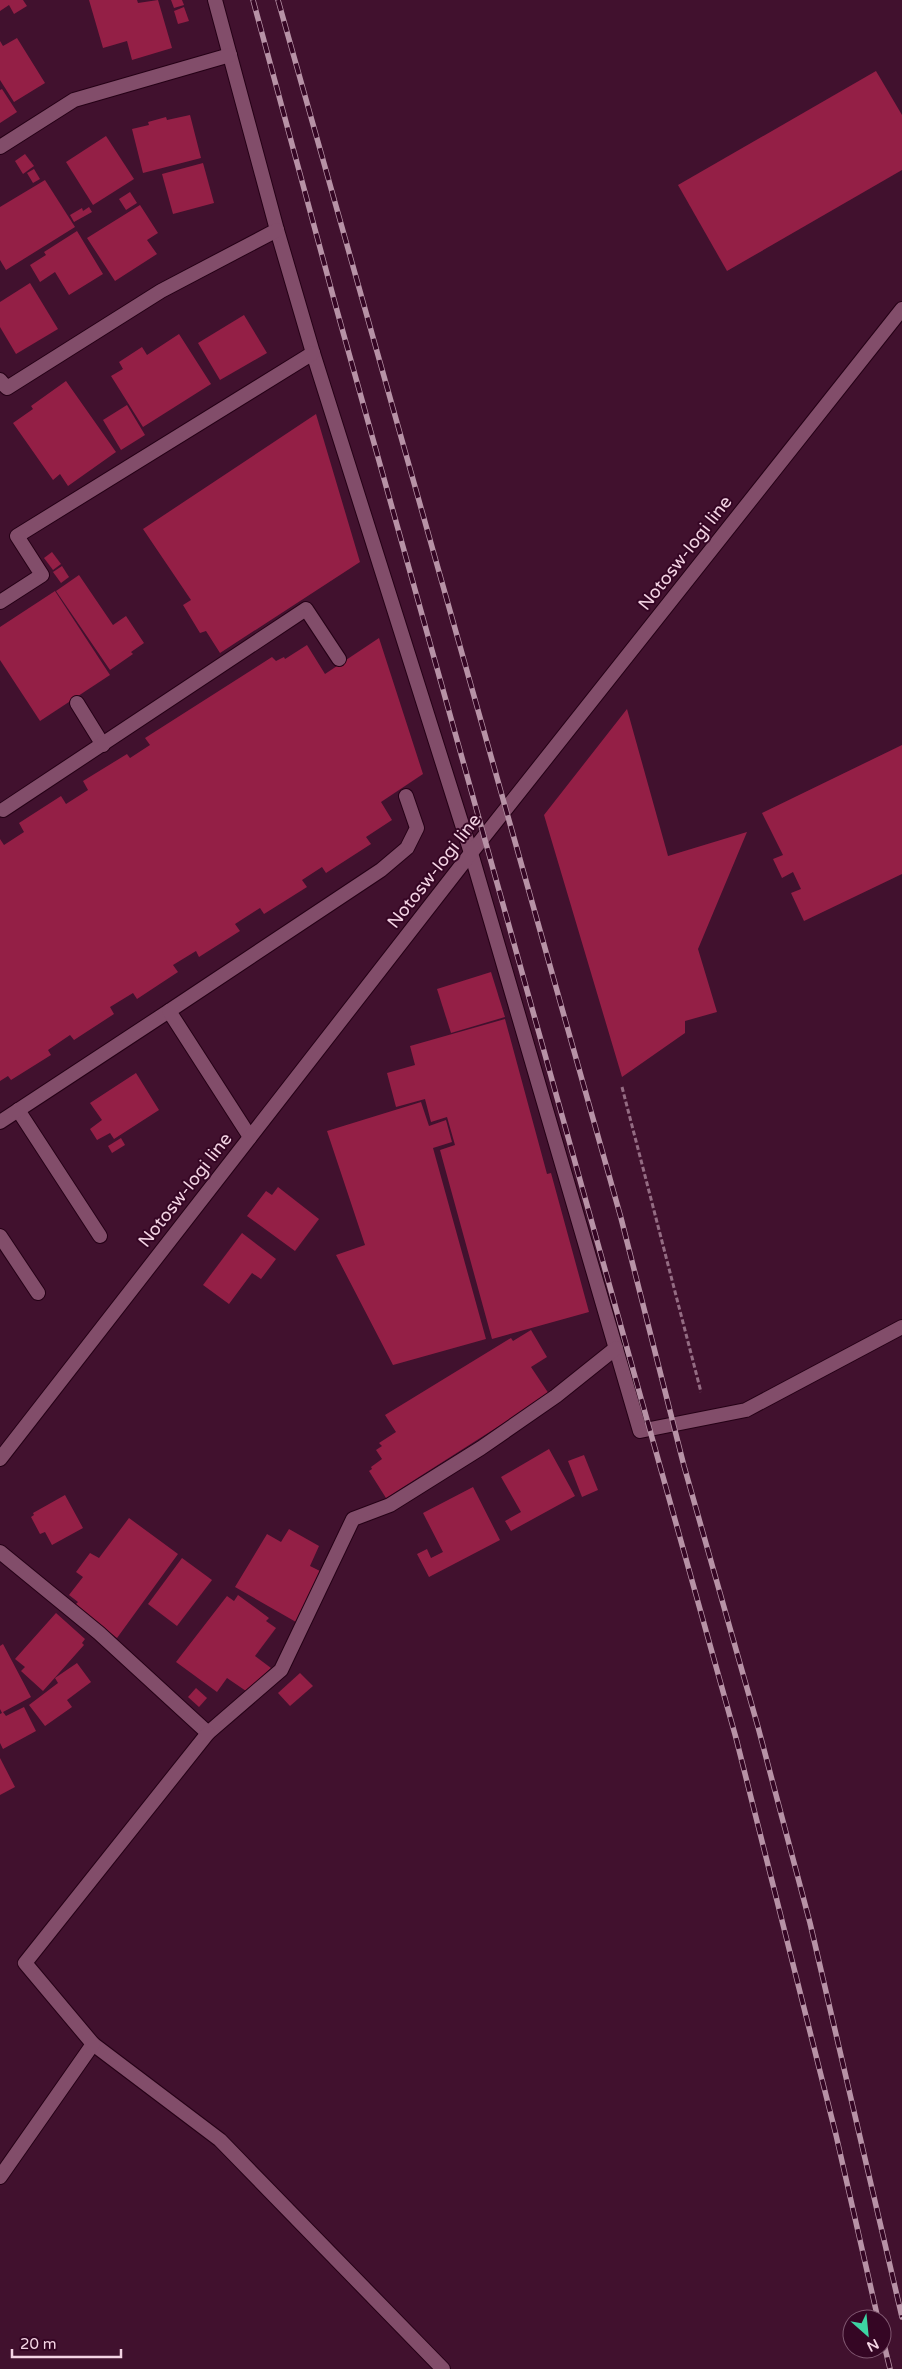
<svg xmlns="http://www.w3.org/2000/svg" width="902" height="2369" font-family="'Varela Round',sans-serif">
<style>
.building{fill:#941f46}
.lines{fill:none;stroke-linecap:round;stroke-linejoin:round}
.minor-casing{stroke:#250016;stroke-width:16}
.secondary-casing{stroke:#250016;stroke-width:16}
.path{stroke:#946c83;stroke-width:3;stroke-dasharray:5 2.5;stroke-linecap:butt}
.minor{stroke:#824d6a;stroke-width:14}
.secondary{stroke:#824d6a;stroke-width:14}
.rail-casing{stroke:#b792a6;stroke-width:5.5}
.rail{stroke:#350624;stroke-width:4;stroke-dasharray:11;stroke-linecap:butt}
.labels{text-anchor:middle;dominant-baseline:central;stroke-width:4;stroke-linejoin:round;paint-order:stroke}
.street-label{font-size:18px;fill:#f4d4e4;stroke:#350624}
</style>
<rect width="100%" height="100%" fill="#41112e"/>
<!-- building -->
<g class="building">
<polygon points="0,0 23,0 27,6 14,14 9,5 0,11"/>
<polygon points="89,0 137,0 138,3 158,0 172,48 132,60 127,41 103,48"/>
<polygon points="171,0 182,0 184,5 174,8"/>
<polygon points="184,7 189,21 178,24 174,11"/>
<polygon points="17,38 45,83 14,102 0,80 0,41 3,46"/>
<polygon points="876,71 902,115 902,170 727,271 678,185"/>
<polygon points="2,89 17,112 0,123 0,90"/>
<polygon points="190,115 201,158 143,173 132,129 149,125 148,122 166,117 167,120"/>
<polygon points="106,136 134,179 93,205 66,162"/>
<polygon points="25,154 34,166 23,174 15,161"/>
<polygon points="203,163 214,203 173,214 162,174"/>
<polygon points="34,169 40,179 33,183 27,173"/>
<polygon points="45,180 75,227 6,270 0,260 0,207"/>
<polygon points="130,192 137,203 126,210 119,199"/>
<polygon points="140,205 158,233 147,240 157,254 115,281 87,238"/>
<polygon points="89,207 92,212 74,222 70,215 82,208 83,211"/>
<polygon points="77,231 103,274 69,295 55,272 40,282 30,265 46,255 44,252"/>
<polygon points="30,283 58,329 16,354 0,327 0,302"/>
<polygon points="244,315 267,353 220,380 198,343"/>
<polygon points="179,334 211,384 143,427 111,376 123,369 119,362 142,347 147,355"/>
<polygon points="66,381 116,452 68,486 60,474 53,480 13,423 33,409 31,406"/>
<polygon points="127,405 145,435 121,450 103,420"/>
<polygon points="316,414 360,562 220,653 206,631 200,633 183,605 191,600 143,529"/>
<polygon points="52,552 61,564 53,570 44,558"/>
<polygon points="62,566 69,577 61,583 53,572"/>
<polygon points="79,575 113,625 126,616 144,643 131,652 133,654 110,670 56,591"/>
<polygon points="55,591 110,675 40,721 0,660 0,627"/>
<polygon points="379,638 423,774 381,802 392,820 366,837 371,844 326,873 322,867 302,880 307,887 264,914 260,908 235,924 240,931 199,957 196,951 173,965 178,972 137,999 133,993 110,1007 114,1014 74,1040 70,1035 48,1050 51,1055 11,1080 8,1076 0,1081 0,839 4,845 24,832 19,823 61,796 66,804 88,790 83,781 127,754 130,758 150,745 145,738 272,657 276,661 284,657 285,659 307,645 325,674"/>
<polygon points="627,709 668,856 747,832 698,949 717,1012 685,1021 685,1033 622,1077 544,815"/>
<polygon points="902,745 902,874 804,921 791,893 801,889 793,872 782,878 773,859 783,855 762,813"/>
<polygon points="491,972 505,1017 451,1033 437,989"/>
<polygon points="505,1019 547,1174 551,1173 589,1312 492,1339 440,1150 455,1145 447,1117 431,1122 425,1099 396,1107 387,1073 415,1065 410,1046"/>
<polygon points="136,1073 159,1110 114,1139 110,1133 97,1140 90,1129 102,1120 90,1103"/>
<polygon points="421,1102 429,1126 446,1120 452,1142 433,1148 486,1339 393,1365 336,1255 365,1245 327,1131"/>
<polygon points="121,1138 125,1145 112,1153 108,1146"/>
<polygon points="278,1187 319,1219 295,1251 247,1216 266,1191 272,1195"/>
<polygon points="242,1233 276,1259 261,1279 252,1273 229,1304 203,1285"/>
<polygon points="531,1330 547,1357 531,1367 549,1394 386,1498 369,1471 372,1469 371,1467 382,1459 376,1450 382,1446 379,1443 396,1432 385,1415 511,1338 513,1341"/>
<polygon points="549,1449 575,1496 511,1531 505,1521 521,1512 501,1477"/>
<polygon points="584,1455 598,1490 582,1497 568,1461"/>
<polygon points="473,1487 500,1540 429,1577 417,1554 427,1549 431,1558 443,1552 423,1513"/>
<polygon points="65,1495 83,1528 52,1545 45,1532 40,1534 31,1517 34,1515 33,1513"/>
<polygon points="129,1518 178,1554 117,1638 74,1606 78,1602 69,1595 83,1577 76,1572 90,1553 99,1558"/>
<polygon points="289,1529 319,1546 310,1566 320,1571 296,1622 235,1587 267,1534 281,1542"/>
<polygon points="182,1558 212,1580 177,1626 148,1604"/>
<polygon points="238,1595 269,1618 266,1621 276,1628 255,1656 271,1668 246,1691 227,1678 217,1692 176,1662 227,1596 234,1601"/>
<polygon points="56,1613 85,1639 82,1643 84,1645 43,1691 21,1671 25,1667 15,1659"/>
<polygon points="3,1644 31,1697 3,1712 6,1716 24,1707 36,1731 3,1749 0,1743 0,1714 2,1713 0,1709 0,1646"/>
<polygon points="77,1663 91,1682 67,1700 72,1707 45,1726 29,1705 58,1683 55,1678"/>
<polygon points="300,1673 313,1686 290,1706 278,1693"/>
<polygon points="196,1688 207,1698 199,1707 188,1697"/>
<polygon points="0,1758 15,1787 0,1795"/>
</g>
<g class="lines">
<!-- minor casing -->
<g class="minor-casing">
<g id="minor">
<polyline points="215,0 277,230 313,353 471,853 640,1431 746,1410 902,1327"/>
<polyline points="0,147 74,100 230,55"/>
<polyline points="0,380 7,388 161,291 277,230"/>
<polyline points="0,602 42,575 17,536 313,353"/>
<polyline points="77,703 103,745"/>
<polyline points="3,810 306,609 339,659"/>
<polyline points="18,1110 100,1236"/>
<polyline points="0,1122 169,1011"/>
<polyline points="250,1137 169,1011 381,870 407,848 417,828 406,796"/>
<polyline points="0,1236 38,1293"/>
<polyline points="0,1552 99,1633 208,1733 281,1670 353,1519 390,1505 481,1448 556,1396 616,1348"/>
<polyline points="93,2044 220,2140 443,2369"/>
<polyline points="0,2177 93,2044 25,1963 208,1733"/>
</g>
</g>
<!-- secondary casing -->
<g class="secondary-casing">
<polyline id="secondary" points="0,1459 471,853 902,309"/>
</g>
<!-- path -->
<polyline class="path" points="622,1087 701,1392"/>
<!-- minor -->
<use href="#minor" class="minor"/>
<!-- secondary -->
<use href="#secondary" class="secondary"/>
<!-- rail casing -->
<g class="rail-casing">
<g id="rail">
<polyline points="253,0 336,307 736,1738 836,2135 878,2319"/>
<polyline points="278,0 621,1218 684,1466 758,1727 810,1923 902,2317"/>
<polyline points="882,2336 890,2369"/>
</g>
</g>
<!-- rail -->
<use href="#rail" class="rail"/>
</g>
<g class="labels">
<!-- street labels -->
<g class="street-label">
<text transform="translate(685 553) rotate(-52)">Notosw-Iogi line</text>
<text transform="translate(434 871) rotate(-52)">Notosw-Iogi line</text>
<text transform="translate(185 1190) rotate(-52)">Notosw-Iogi line</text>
</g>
</g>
<!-- north arrow -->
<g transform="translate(867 2334) rotate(153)"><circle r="24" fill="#350624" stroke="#815871"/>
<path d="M0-4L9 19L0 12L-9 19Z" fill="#3dd4a3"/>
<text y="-8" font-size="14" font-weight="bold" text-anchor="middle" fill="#f4d4e4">N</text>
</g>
<!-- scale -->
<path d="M12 2349v8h109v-8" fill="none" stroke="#f4d4e4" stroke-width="2.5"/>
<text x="20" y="2349" font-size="15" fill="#f4d4e4" stroke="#350624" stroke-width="4" paint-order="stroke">20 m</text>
</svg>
